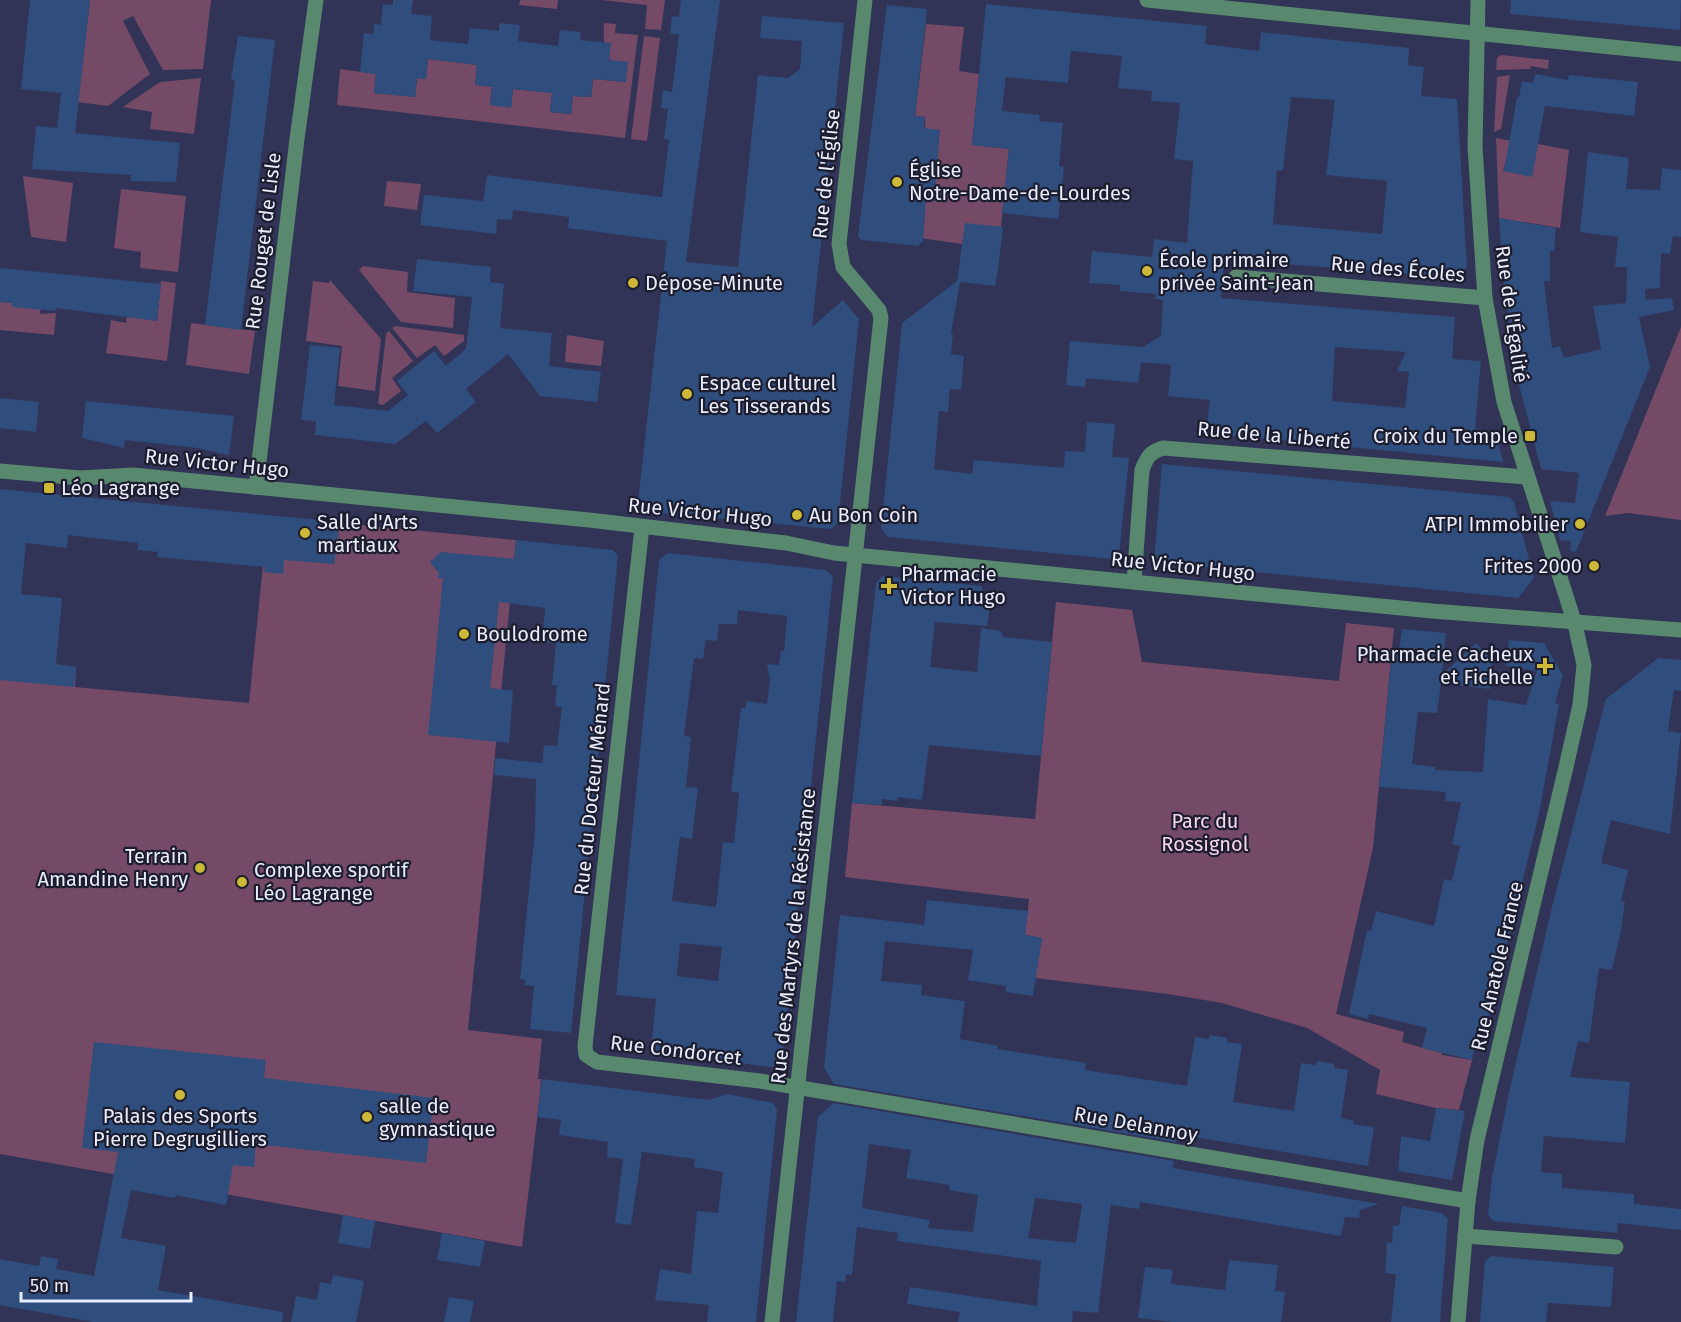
<svg xmlns="http://www.w3.org/2000/svg" width="1681" height="1322" font-family="'Fira Sans',sans-serif">
<style>
.green{fill:#754a67}
.building{fill:#2f4d7d;fill-rule:evenodd}
.lines{fill:none;stroke-linecap:round;stroke-linejoin:round}
.minor{stroke:#58886d;stroke-width:15}
.poi-dot{fill:#ceb837;stroke:#1c1d2d;stroke-width:2}
.labels{text-anchor:middle;dominant-baseline:central;stroke-width:4.5;stroke-linejoin:round;paint-order:stroke}
.poi-label{font-size:20px;fill:#eaecff;stroke:#1c1d2d;text-anchor:start}
.street-label{font-size:20px;fill:#eaecff;stroke:#1c1d2d}
.park-label{font-size:20px;fill:#f8d6ec;stroke:#1c1d2d}
</style>
<rect width="100%" height="100%" fill="#313357"/>
<!-- green -->
<g class="green">
<polygon points="90,0 211,0 203,69 163,70 133,16 123,21 150,74 108,106 78,102"/>
<polygon points="520,0 558,0 557,9 519,5"/>
<polygon points="601,0 665,0 661,30 645,29 647,5"/>
<path d="M604,23L616,24L615,33L638,35L625,138L337,105L340,69L376,74L374,93L415,97L417,78L426,79L428,59L477,65L475,85L492,87L490,105L511,107L513,89L552,93L550,112L571,114L573,96L591,97L593,79L626,82C609,60 602,51 604,23Z"/>
<polygon points="926,24 964,27 959,71 979,74 972,145 1009,149 1001,227 962,244 920,238 925,219 923,216 924,204 927,202 924,201 934,201 936,183 926,181 925,117 915,116"/>
<polygon points="644,36 660,38 647,141 631,139"/>
<polygon points="1501,55 1549,60 1548,69 1531,66 1530,69 1496,70 1497,58"/>
<polygon points="1510,75 1501,129 1494,132 1497,77"/>
<polygon points="201,78 194,134 150,129 152,112 123,107 160,82"/>
<polygon points="1496,138 1512,141 1503,171 1531,176 1538,144 1569,150 1560,228 1499,218"/>
<polygon points="23,176 73,183 66,242 31,237"/>
<polygon points="387,181 421,184 417,210 384,206"/>
<polygon points="121,189 186,196 178,272 140,268 141,252 114,248"/>
<polygon points="363,266 408,272 407,292 455,298 453,328 401,322 359,270"/>
<polygon points="330,280 381,339 375,391 338,386 342,346 306,341 313,281 329,283"/>
<polygon points="161,281 176,283 167,361 106,353 111,320 126,323 127,315 157,321"/>
<polygon points="0,302 12,303 12,307 41,306 40,314 56,313 54,335 0,330"/>
<polygon points="191,323 255,331 249,374 186,365"/>
<polygon points="395,326 464,335 464,341 444,356 435,345 417,358 392,328"/>
<polygon points="1681,327 1681,520 1628,513 1605,516"/>
<polygon points="389,331 413,361 392,378 401,391 383,405 378,404 386,334"/>
<polygon points="567,335 604,341 601,366 565,362"/>
<polygon points="268,516 516,540 468,1030 542,1039 538,1079 541,1079 540,1094 522,1247 0,1154 0,658 76,667 75,687 249,703"/>
<polygon points="1056,602 1132,610 1142,662 1339,681 1346,623 1394,628 1373,848 1336,1014 1404,1032 1402,1042 1442,1053 1442,1055 1472,1060 1459,1110 1436,1108 1376,1094 1380,1070 1307,1028 1222,1003 1168,994 1035,978 1042,938 1025,935 1029,899 845,877 852,803 1035,819"/>
</g>
<!-- building -->
<g class="building">
<polygon points="30,0 90,0 75,133 180,143 176,182 130,181 131,175 32,169 36,126 57,128 61,93 21,89"/>
<polygon points="393,0 413,0 411,14 432,16 430,40 468,44 470,28 499,31 499,23 520,25 518,41 558,46 560,30 581,32 580,40 611,43 609,60 628,62 626,82 593,79 591,97 573,96 571,114 550,112 552,93 513,89 511,108 490,105 492,87 475,85 477,65 428,59 426,79 417,78 415,97 374,93 376,74 360,72 364,33 373,34 374,24 381,25 383,4 393,5"/>
<polygon points="681,0 720,0 686,262 738,267 758,75 788,78 800,69 802,41 760,38 762,16 844,23 812,327 843,300 859,319 838,523 831,529 637,511 667,241 568,228 569,217 513,210 512,220 497,219 496,234 420,225 424,195 483,201 487,175 662,197 669,140 664,139 668,109 661,108 663,90 672,92 679,35 670,33 672,16 679,17"/>
<polygon points="1511,0 1681,0 1680,30 1510,14"/>
<path d="M986,4L1207,26L1205,44L1259,51L1261,32L1409,48L1408,65L1424,67L1421,96L1457,99L1467,267L1459,278L1224,259L1221,298L1455,317L1452,359L1481,361L1475,429L1496,432L1503,462L1206,433L1210,400L1168,396L1171,365L1141,362L1138,383L1086,378L1085,387L1066,385L1070,341L1143,347L1161,336L1163,300L1155,299L1156,294L1120,291V285L1089,283L1092,251L1152,257L1154,239L1187,243L1193,161L1174,159L1180,103L1151,101L1152,91L1118,88L1122,56L1071,51L1068,83L1006,77L1002,111L1040,115L1039,121L1063,123L1059,166L1064,167L1058,219L1002,213L1009,149L972,145ZM1291,97L1335,100L1326,175L1387,181L1382,234L1273,224L1277,170H1283ZM1335,347L1406,352L1397,371L1409,372L1405,408L1332,401Z"/>
<polygon points="887,5 927,9 915,116 925,117 924,128 940,130 934,202 926,201 923,242 920,242 919,246 861,240 858,236"/>
<polygon points="238,36 275,40 241,330 205,325 235,80 231,79"/>
<polygon points="1535,74 1568,80 1569,75 1638,82 1634,116 1545,106 1532,177 1504,171 1517,97 1519,97 1522,81 1533,83"/>
<polygon points="1588,152 1629,158 1626,189 1660,190 1662,168 1681,170 1681,237 1673,236 1670,254 1661,253 1660,288 1645,289 1646,300 1672,298 1674,310 1639,317 1650,367 1576,552 1570,551 1571,541 1560,540 1550,501 1575,503 1579,473 1541,469 1517,377 1504,286 1499,218 1556,228 1554,251 1550,251 1550,281 1544,281 1552,348 1560,346 1564,358 1601,349 1593,306 1626,303 1627,267 1615,267 1618,237 1580,232"/>
<polygon points="965,223 1003,227 998,270 995,286 960,282 951,334 953,334 951,354 964,356 961,390 950,389 948,412 939,411 934,469 972,474 974,460 1064,468 1065,451 1085,452 1087,422 1115,424 1112,457 1129,458 1119,555 1113,559 888,537 881,528 902,323 957,281"/>
<polygon points="417,259 491,267 490,282 504,284 500,328 552,333 549,366 601,372 597,402 540,396 508,354 466,389 476,402 437,433 426,421 395,444 315,435 316,421 301,420 310,345 340,348 334,405 388,411 408,395 397,381 434,351 446,366 466,349 472,297 413,291"/>
<polygon points="0,268 161,284 157,321 56,308 56,311 12,307 12,303 0,302"/>
<polygon points="0,398 39,402 36,432 0,428"/>
<polygon points="86,401 234,416 229,455 198,448 125,440 124,448 82,438"/>
<polygon points="1162,464 1509,497 1514,502 1534,578 1518,598 1154,562"/>
<polygon points="0,489 340,522 334,564 284,560 283,574 264,572 265,567 157,557 158,552 138,550 138,543 68,535 67,548 26,543 21,594 62,598 56,664 76,667 74,687 0,680"/>
<polygon points="516,540 613,550 618,556 571,1033 530,1029 534,986 525,985 525,980 520,979 535,830 536,779 494,775 495,758 542,763 544,745 557,746 562,707 555,706 557,685 552,685 556,644 542,642 545,608 499,602 490,688 513,691 509,743 428,735 443,578 438,578 439,573 430,562 441,552 514,559"/>
<path d="M668,553L826,570L833,577L782,1062L776,1068L651,1050L656,999L616,995L659,560ZM738,610L787,616L784,651H781L779,665L767,664L770,680L767,704L746,701V708H741L731,792L739,793L734,843L723,842L716,907L672,901L680,837L692,839L698,788L686,787L691,737L684,736L694,658L703,659L706,640L717,641L719,624H737ZM680,943L722,947L718,981L677,976Z"/>
<polygon points="882,576 981,586 990,606 987,626 935,622 930,667 977,672 981,628 1001,631 1003,637 1052,642 1041,756 929,745 922,800 898,797 897,801 882,799 882,805 852,803 876,583"/>
<polygon points="1402,629 1446,633 1442,675 1476,643 1492,660 1490,689 1441,683 1437,713 1418,712 1412,764 1435,767 1435,770 1483,772 1488,699 1526,705 1537,671 1506,666 1509,640 1544,643 1563,675 1555,703 1559,704 1539,814 1492,1005 1483,1036 1478,1035 1472,1060 1422,1048 1427,1028 1369,1014 1368,1019 1349,1014 1367,930 1371,931 1376,911 1434,926 1444,879 1452,881 1460,846 1452,844 1461,802 1445,801 1446,792 1379,787 1392,651 1399,651"/>
<polygon points="1658,658 1681,660 1681,691 1674,690 1668,731 1681,733 1670,834 1611,820 1601,863 1628,870 1621,901 1625,902 1621,930 1612,970 1599,968 1589,1043 1578,1041 1570,1077 1630,1082 1625,1143 1544,1136 1541,1172 1562,1174 1562,1188 1634,1194 1634,1204 1681,1209 1681,1230 1618,1223 1617,1233 1493,1221 1488,1215 1492,1177 1509,1092 1552,907 1604,706 1606,699"/>
<polygon points="927,900 1028,911 1025,935 1042,938 1033,996 1006,992 1006,986 968,980 973,950 885,941 881,981 922,985 921,995 965,1001 960,1039 998,1046 997,1049 1086,1063 1085,1070 1187,1086 1195,1037 1209,1039 1210,1035 1227,1038 1227,1042 1242,1044 1233,1102 1294,1111 1301,1063 1316,1065 1317,1061 1334,1064 1334,1068 1348,1070 1341,1118 1354,1121 1353,1124 1374,1127 1368,1166 1177,1134 1176,1142 834,1084 824,1067 840,915 924,925"/>
<polygon points="94,1042 266,1060 264,1078 434,1098 426,1163 256,1144 254,1167 233,1165 226,1205 176,1195 175,1198 131,1190 121,1238 166,1246 158,1290 283,1312 282,1322 93,1322 0,1305 0,1259 39,1266 41,1256 58,1259 56,1269 94,1276 118,1152 82,1148"/>
<polygon points="542,1079 709,1100 727,1094 773,1103 777,1110 756,1322 707,1322 709,1305 655,1300 660,1269 691,1274 697,1211 718,1213 723,1172 694,1167 695,1159 642,1152 631,1225 615,1223 623,1159 607,1157 608,1142 559,1135 561,1120 537,1117"/>
<path d="M833,1103L1174,1161L1173,1168L1379,1204L1360,1210L1359,1218L1345,1217L1341,1236L1140,1202L1139,1209L1111,1205L1098,1313L1073,1311L1072,1322H958L960,1312L907,1304L910,1287L1037,1306L1041,1261L897,1241L898,1233L857,1227L852,1275L846,1274L845,1282L837,1281L833,1322H796L818,1117ZM869,1144L911,1150L906,1178L950,1185L949,1190L978,1195L973,1232L928,1228L930,1220L862,1208ZM1035,1198L1082,1204L1076,1243L1028,1238Z"/>
<polygon points="1436,1108 1465,1111 1452,1180 1398,1171 1401,1136 1430,1141"/>
<polygon points="1402,1206 1442,1213 1448,1219 1440,1322 1391,1322 1396,1274 1385,1273 1387,1242 1392,1243 1393,1225 1399,1226"/>
<polygon points="343,1215 375,1221 370,1249 338,1243"/>
<polygon points="442,1233 485,1241 480,1267 437,1260"/>
<polygon points="1491,1256 1614,1267 1611,1307 1548,1303 1546,1322 1480,1322 1485,1261"/>
<polygon points="1229,1260 1278,1265 1275,1291 1285,1292 1281,1322 1172,1322 1138,1318 1145,1267 1173,1270 1171,1284 1225,1290"/>
<polygon points="333,1275 364,1281 356,1322 291,1322 296,1296 317,1300 320,1282 331,1284"/>
<polygon points="449,1297 474,1301 470,1322 444,1322"/>
</g>
<g class="lines">
<!-- minor -->
<g class="minor">
<polyline points="1147,0 1681,54"/>
<polyline points="1236,277 1485,298"/>
<polyline points="0,471 80,478 133,475 589,520 786,543 834,553 1432,611 1681,630"/>
<polyline points="256,487 297,139 316,0"/>
<polyline points="642,527 585,1046 586,1055 597,1062 760,1081 1468,1201"/>
<path d="M1134,582L1142,470C1147,457 1150,452 1163,448L1526,477"/>
<polyline points="1465,1236 1616,1247"/>
<polyline points="772,1322 881,318 879,310 843,267 839,244 865,0"/>
<polyline points="1458,1322 1468,1201 1477,1140 1566,767 1580,705 1584,665 1575,624 1504,402 1485,298 1475,147 1478,0"/>
</g>
</g>
<!-- markers -->
<g class="poi-dot">
<circle cx="897" cy="182" r="6"/>
<circle cx="1147" cy="271" r="6"/>
<circle cx="633" cy="283" r="6"/>
<circle cx="687" cy="394" r="6"/>
<rect x="1524" y="430" width="12" height="12" rx="3"/>
<rect x="43" y="482" width="12" height="12" rx="3"/>
<circle cx="797" cy="515" r="6"/>
<circle cx="1580" cy="524" r="6"/>
<circle cx="305" cy="533" r="6"/>
<circle cx="1594" cy="566" r="6"/>
<path d="M886 577h6v6h6v6h-6v6h-6v-6h-6v-6h6z"/>
<circle cx="464" cy="634" r="6"/>
<path d="M1542 657h6v6h6v6h-6v6h-6v-6h-6v-6h6z"/>
<circle cx="200" cy="868" r="6"/>
<circle cx="242" cy="882" r="6"/>
<circle cx="180" cy="1095" r="6"/>
<circle cx="367" cy="1117" r="6"/>
</g>
<g class="labels">
<!-- poi labels -->
<g class="poi-label">
<text x="909" y="170">Église<tspan x="909" dy="23">Notre-Dame-de-Lourdes</tspan></text>
<text x="1159" y="260">École primaire<tspan x="1159" dy="23">privée Saint-Jean</tspan></text>
<text x="645" y="283">Dépose-Minute</text>
<text x="699" y="383">Espace culturel<tspan x="699" dy="23">Les Tisserands</tspan></text>
<text x="1518" y="436" text-anchor="end">Croix du Temple</text>
<text x="61" y="488">Léo Lagrange</text>
<text x="809" y="515">Au Bon Coin</text>
<text x="317" y="522">Salle d'Arts<tspan x="317" dy="23">martiaux</tspan></text>
<text x="1568" y="524" text-anchor="end">ATPI Immobilier</text>
<text x="1582" y="566" text-anchor="end">Frites 2000</text>
<text x="901" y="574">Pharmacie<tspan x="901" dy="23">Victor Hugo</tspan></text>
<text x="476" y="634">Boulodrome</text>
<text x="1533" y="654" text-anchor="end">Pharmacie Cacheux<tspan x="1533" dy="23">et Fichelle</tspan></text>
<text x="188" y="856" text-anchor="end">Terrain<tspan x="188" dy="23">Amandine Henry</tspan></text>
<text x="254" y="870">Complexe sportif<tspan x="254" dy="23">Léo Lagrange</tspan></text>
<text x="379" y="1106">salle de<tspan x="379" dy="23">gymnastique</tspan></text>
<text x="180" y="1116" text-anchor="middle">Palais des Sports<tspan x="180" dy="23">Pierre Degrugilliers</tspan></text>
</g>
<!-- street labels -->
<g class="street-label">
<text transform="translate(826 174) rotate(-84)">Rue de l'Église</text>
<text transform="translate(263 241) rotate(-83)">Rue Rouget de Lisle</text>
<text transform="translate(1398 269) rotate(5)">Rue des Écoles</text>
<text transform="translate(1512 314) rotate(82)">Rue de l'Égalité</text>
<text transform="translate(1274 435) rotate(5)">Rue de la Liberté</text>
<text transform="translate(217 463) rotate(6)">Rue Victor Hugo</text>
<text transform="translate(700 512) rotate(6)">Rue Victor Hugo</text>
<text transform="translate(1183 566) rotate(6)">Rue Victor Hugo</text>
<text transform="translate(592 789) rotate(-84)">Rue du Docteur Ménard</text>
<text transform="translate(793 936) rotate(-84)">Rue des Martyrs de la Résistance</text>
<text transform="translate(1497 966) rotate(-77)">Rue Anatole France</text>
<text transform="translate(676 1050) rotate(7)">Rue Condorcet</text>
<text transform="translate(1136 1124) rotate(10)">Rue Delannoy</text>
</g>
<!-- park labels -->
<g class="park-label">
<text x="1205" y="821">Parc du<tspan x="1205" dy="23">Rossignol</tspan></text>
</g>
</g>
<!-- scale -->
<path d="M21 1292v9h170v-9" fill="none" stroke="#eaecff" stroke-width="3"/>
<text x="30" y="1292" font-size="18" fill="#eaecff" stroke="#1c1d2d" stroke-width="4.5" paint-order="stroke">50 m</text>
</svg>
